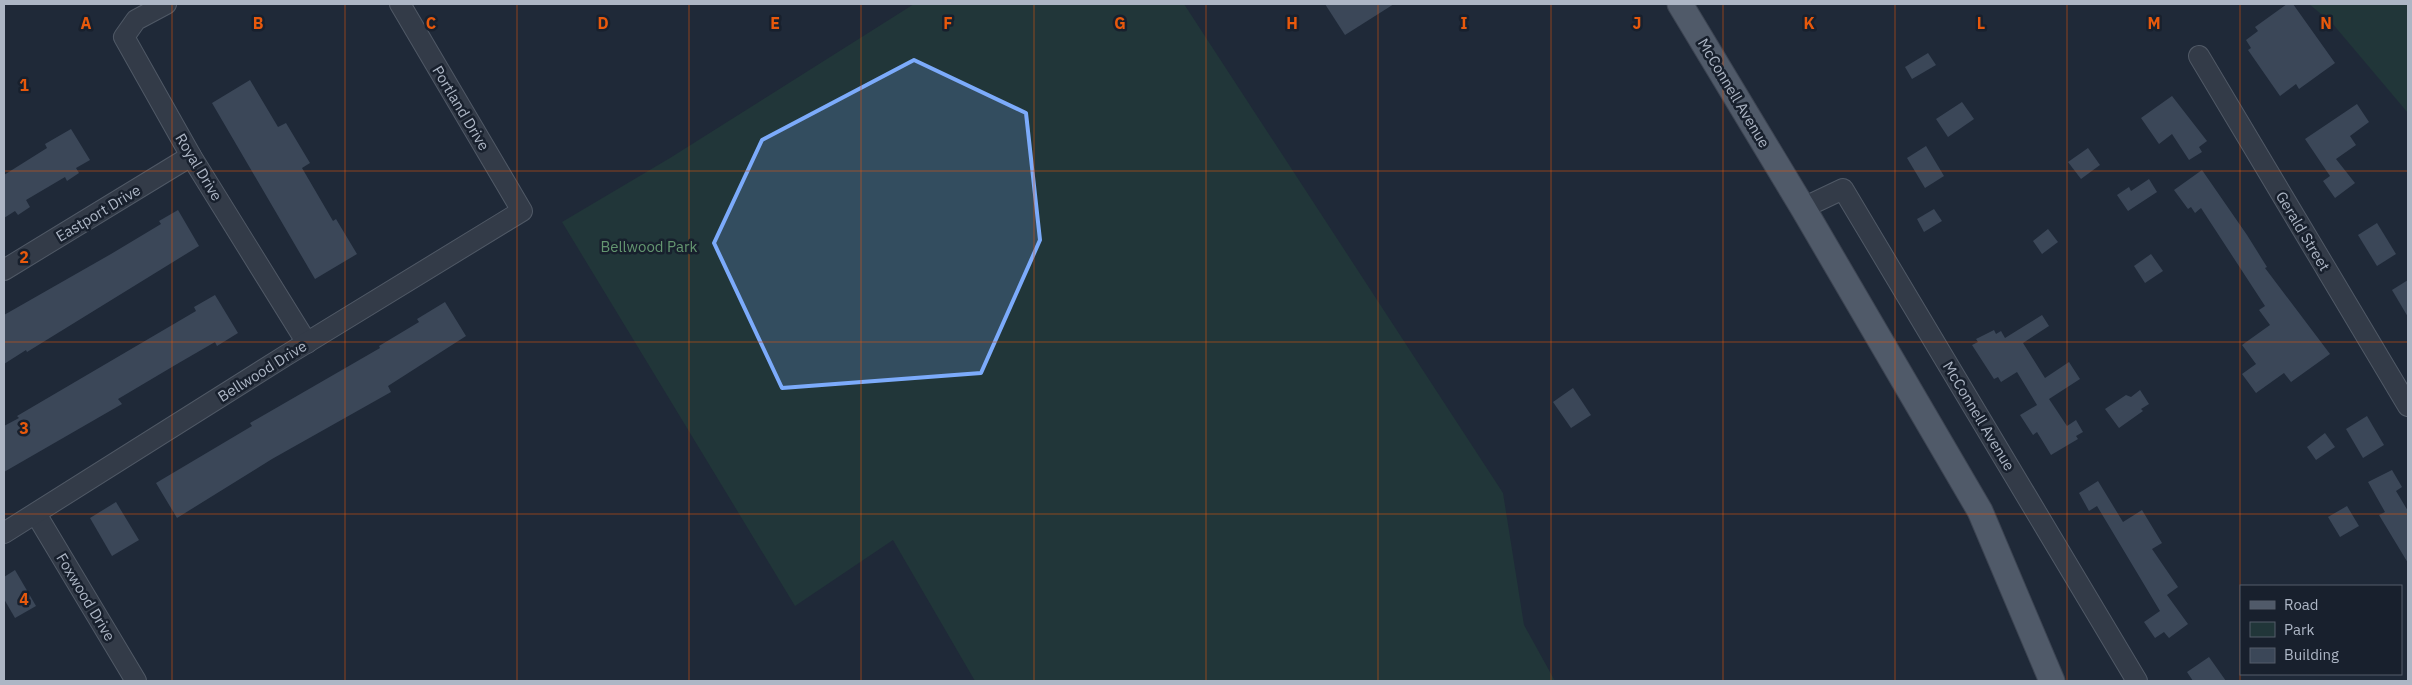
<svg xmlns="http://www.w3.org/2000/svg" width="2412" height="685" font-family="'IBM Plex Sans',sans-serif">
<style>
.green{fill:#213639}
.building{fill:#3b4758}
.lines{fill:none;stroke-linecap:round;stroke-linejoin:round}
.minor-casing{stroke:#505966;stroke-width:22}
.major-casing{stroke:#3c4452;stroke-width:27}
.minor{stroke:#333b48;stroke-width:20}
.major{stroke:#505a69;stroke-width:25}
.marked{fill:#7cabfb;fill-opacity:0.2;stroke:#7cabfb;stroke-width:4;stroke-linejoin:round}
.grid{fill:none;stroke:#e8590c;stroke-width:1;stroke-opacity:0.55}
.labels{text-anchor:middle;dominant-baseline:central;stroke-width:5;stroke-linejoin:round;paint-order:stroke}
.street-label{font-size:15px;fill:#adb6c5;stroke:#18202d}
.park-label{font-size:15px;fill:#649670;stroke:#18202d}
.grid-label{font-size:16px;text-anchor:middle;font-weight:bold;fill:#e8590c;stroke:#18202d;stroke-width:5;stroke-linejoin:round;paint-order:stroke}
</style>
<rect width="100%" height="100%" fill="#1f2938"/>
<!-- green -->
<g class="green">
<polygon points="914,4 1184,4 1503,493 1524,625 1555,681 975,681 893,540 795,606 562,222 670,158"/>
<polygon points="2309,4 2408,4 2408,113 2332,23"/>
</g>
<!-- building -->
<g class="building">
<polygon points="1325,4 1394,4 1345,35"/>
<polygon points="2287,4 2293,4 2335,63 2299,89 2296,84 2280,96 2248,50 2251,48 2246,40 2258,31 2255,27"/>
<polygon points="1928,53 1936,65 1912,79 1905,67"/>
<polygon points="250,80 278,127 286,123 310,163 302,168 333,221 336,219 357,254 315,279 212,103"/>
<polygon points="2172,96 2207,141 2199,147 2202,152 2189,160 2172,134 2159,144 2141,118"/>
<polygon points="1962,102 1974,119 1948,137 1936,119"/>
<polygon points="2357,104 2369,122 2350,136 2356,145 2336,159 2355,183 2335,198 2323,181 2330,176 2305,139"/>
<polygon points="71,129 90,160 76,168 79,173 67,181 65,177 26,200 30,207 18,215 15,211 4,218 4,175 47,148 45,144"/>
<polygon points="1926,146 1944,176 1925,188 1907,158"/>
<polygon points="2088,148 2100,165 2081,179 2068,162"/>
<polygon points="2202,170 2247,235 2267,267 2265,268 2330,354 2291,382 2284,373 2256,393 2242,374 2256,364 2242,345 2270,325 2259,310 2265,306 2201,208 2195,213 2191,207 2188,209 2174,190"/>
<polygon points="2149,179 2157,192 2128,211 2117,195 2129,187 2131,191"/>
<polygon points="1934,209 1942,221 1924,232 1917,219"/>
<polygon points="178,210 199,246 27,352 26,350 4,364 4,315 111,254 161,224 159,221"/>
<polygon points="2377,223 2396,254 2377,266 2358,235"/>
<polygon points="2048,229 2058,242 2042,254 2033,241"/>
<polygon points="2151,254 2163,271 2145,283 2134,266"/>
<polygon points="2408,280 2408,317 2392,290"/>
<polygon points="215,295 238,333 217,346 215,342 177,364 118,399 122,404 4,472 4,426 19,418 17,416 196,311 194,307"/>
<polygon points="445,302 466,336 388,386 391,392 272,459 177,518 156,483 252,426 250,423 380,348 379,346 419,322 417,319"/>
<polygon points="2042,315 2049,326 2023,343 2045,378 2069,362 2080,379 2049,399 2067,426 2076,420 2083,432 2076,436 2078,439 2051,455 2037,432 2033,435 2020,415 2037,405 2017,372 2001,382 1998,377 1994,379 1972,345 1978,342 1976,339 1994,330 1996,334 2001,331 2005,338"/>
<polygon points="1573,388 1591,415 1571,428 1553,402"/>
<polygon points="2140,390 2149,404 2141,409 2143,411 2119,428 2105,409 2126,395 2131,397"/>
<polygon points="2367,416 2384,445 2363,458 2346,429"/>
<polygon points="2325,433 2335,447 2316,460 2307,447"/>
<polygon points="2392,470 2402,487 2396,491 2408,511 2408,563 2379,515 2385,512 2368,482"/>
<polygon points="2098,481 2123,522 2142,510 2162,543 2152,549 2178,587 2167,595 2188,624 2169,638 2164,632 2155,638 2144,622 2160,611 2097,506 2089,511 2079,493"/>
<polygon points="116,502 139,540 112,556 90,518"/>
<polygon points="2347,506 2359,526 2340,537 2328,517"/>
<polygon points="15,570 36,606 15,618 4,599 4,577"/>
<polygon points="2209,657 2226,681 2193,681 2187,672"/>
</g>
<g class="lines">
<!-- minor casing -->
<g class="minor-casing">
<g id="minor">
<polyline points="166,4 136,20 124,37 191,156 307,343"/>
<polyline points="2199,56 2408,406"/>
<polyline points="1803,208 1843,189 2137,681"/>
<polyline points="4,270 191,156"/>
<polyline points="36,514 136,681"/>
<polyline points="4,533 285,356 522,211 400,4"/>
</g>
</g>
<!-- major casing -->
<g class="major-casing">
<polyline id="major" points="1680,4 1803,208 1980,511 2052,681"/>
</g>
<!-- minor -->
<use href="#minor" class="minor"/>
<!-- major -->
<use href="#major" class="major"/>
</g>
<!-- marked area -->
<path class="marked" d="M914,60L1026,113L1040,240L981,373L782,388L714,243L762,140Z"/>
<!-- grid -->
<path class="grid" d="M172,4V681M345,4V681M517,4V681M689,4V681M861,4V681M1034,4V681M1206,4V681M1378,4V681M1551,4V681M1723,4V681M1895,4V681M2067,4V681M2240,4V681M4,171H2408M4,342H2408M4,514H2408"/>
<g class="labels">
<!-- street labels -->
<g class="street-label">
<text transform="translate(1734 93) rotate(59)">McConnell Avenue</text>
<text transform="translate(461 108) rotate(59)">Portland Drive</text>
<text transform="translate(199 167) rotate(59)">Royal Drive</text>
<text transform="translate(98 213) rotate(-31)">Eastport Drive</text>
<text transform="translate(2303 231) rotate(59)">Gerald Street</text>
<text transform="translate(262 371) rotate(-32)">Bellwood Drive</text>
<text transform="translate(1979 416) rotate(59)">McConnell Avenue</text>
<text transform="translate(86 597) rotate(59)">Foxwood Drive</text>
</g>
<!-- park labels -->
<g class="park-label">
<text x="649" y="246">Bellwood Park</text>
</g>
</g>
<g class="grid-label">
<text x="86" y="29">A</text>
<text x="258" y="29">B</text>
<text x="431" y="29">C</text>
<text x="603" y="29">D</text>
<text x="775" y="29">E</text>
<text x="948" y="29">F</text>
<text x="1120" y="29">G</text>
<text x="1292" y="29">H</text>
<text x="1464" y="29">I</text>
<text x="1637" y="29">J</text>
<text x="1809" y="29">K</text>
<text x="1981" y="29">L</text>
<text x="2154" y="29">M</text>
<text x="2326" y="29">N</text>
<text x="24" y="91">1</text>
<text x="24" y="263">2</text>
<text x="24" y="434">3</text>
<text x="24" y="605">4</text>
</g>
<!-- border -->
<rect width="2412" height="685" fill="none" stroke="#adb6c5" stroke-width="10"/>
<!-- legend -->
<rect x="2240" y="585" width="162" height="90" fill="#18202d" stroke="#545c6a"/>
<rect x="2250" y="601" width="25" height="8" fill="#505a69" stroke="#545c6a"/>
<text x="2284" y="610" font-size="15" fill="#adb6c5">Road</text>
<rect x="2250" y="622" width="25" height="15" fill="#213639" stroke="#545c6a"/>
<text x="2284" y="635" font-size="15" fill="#adb6c5">Park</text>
<rect x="2250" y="648" width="25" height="15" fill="#3b4758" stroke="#545c6a"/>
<text x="2284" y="660" font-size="15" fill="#adb6c5">Building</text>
</svg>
